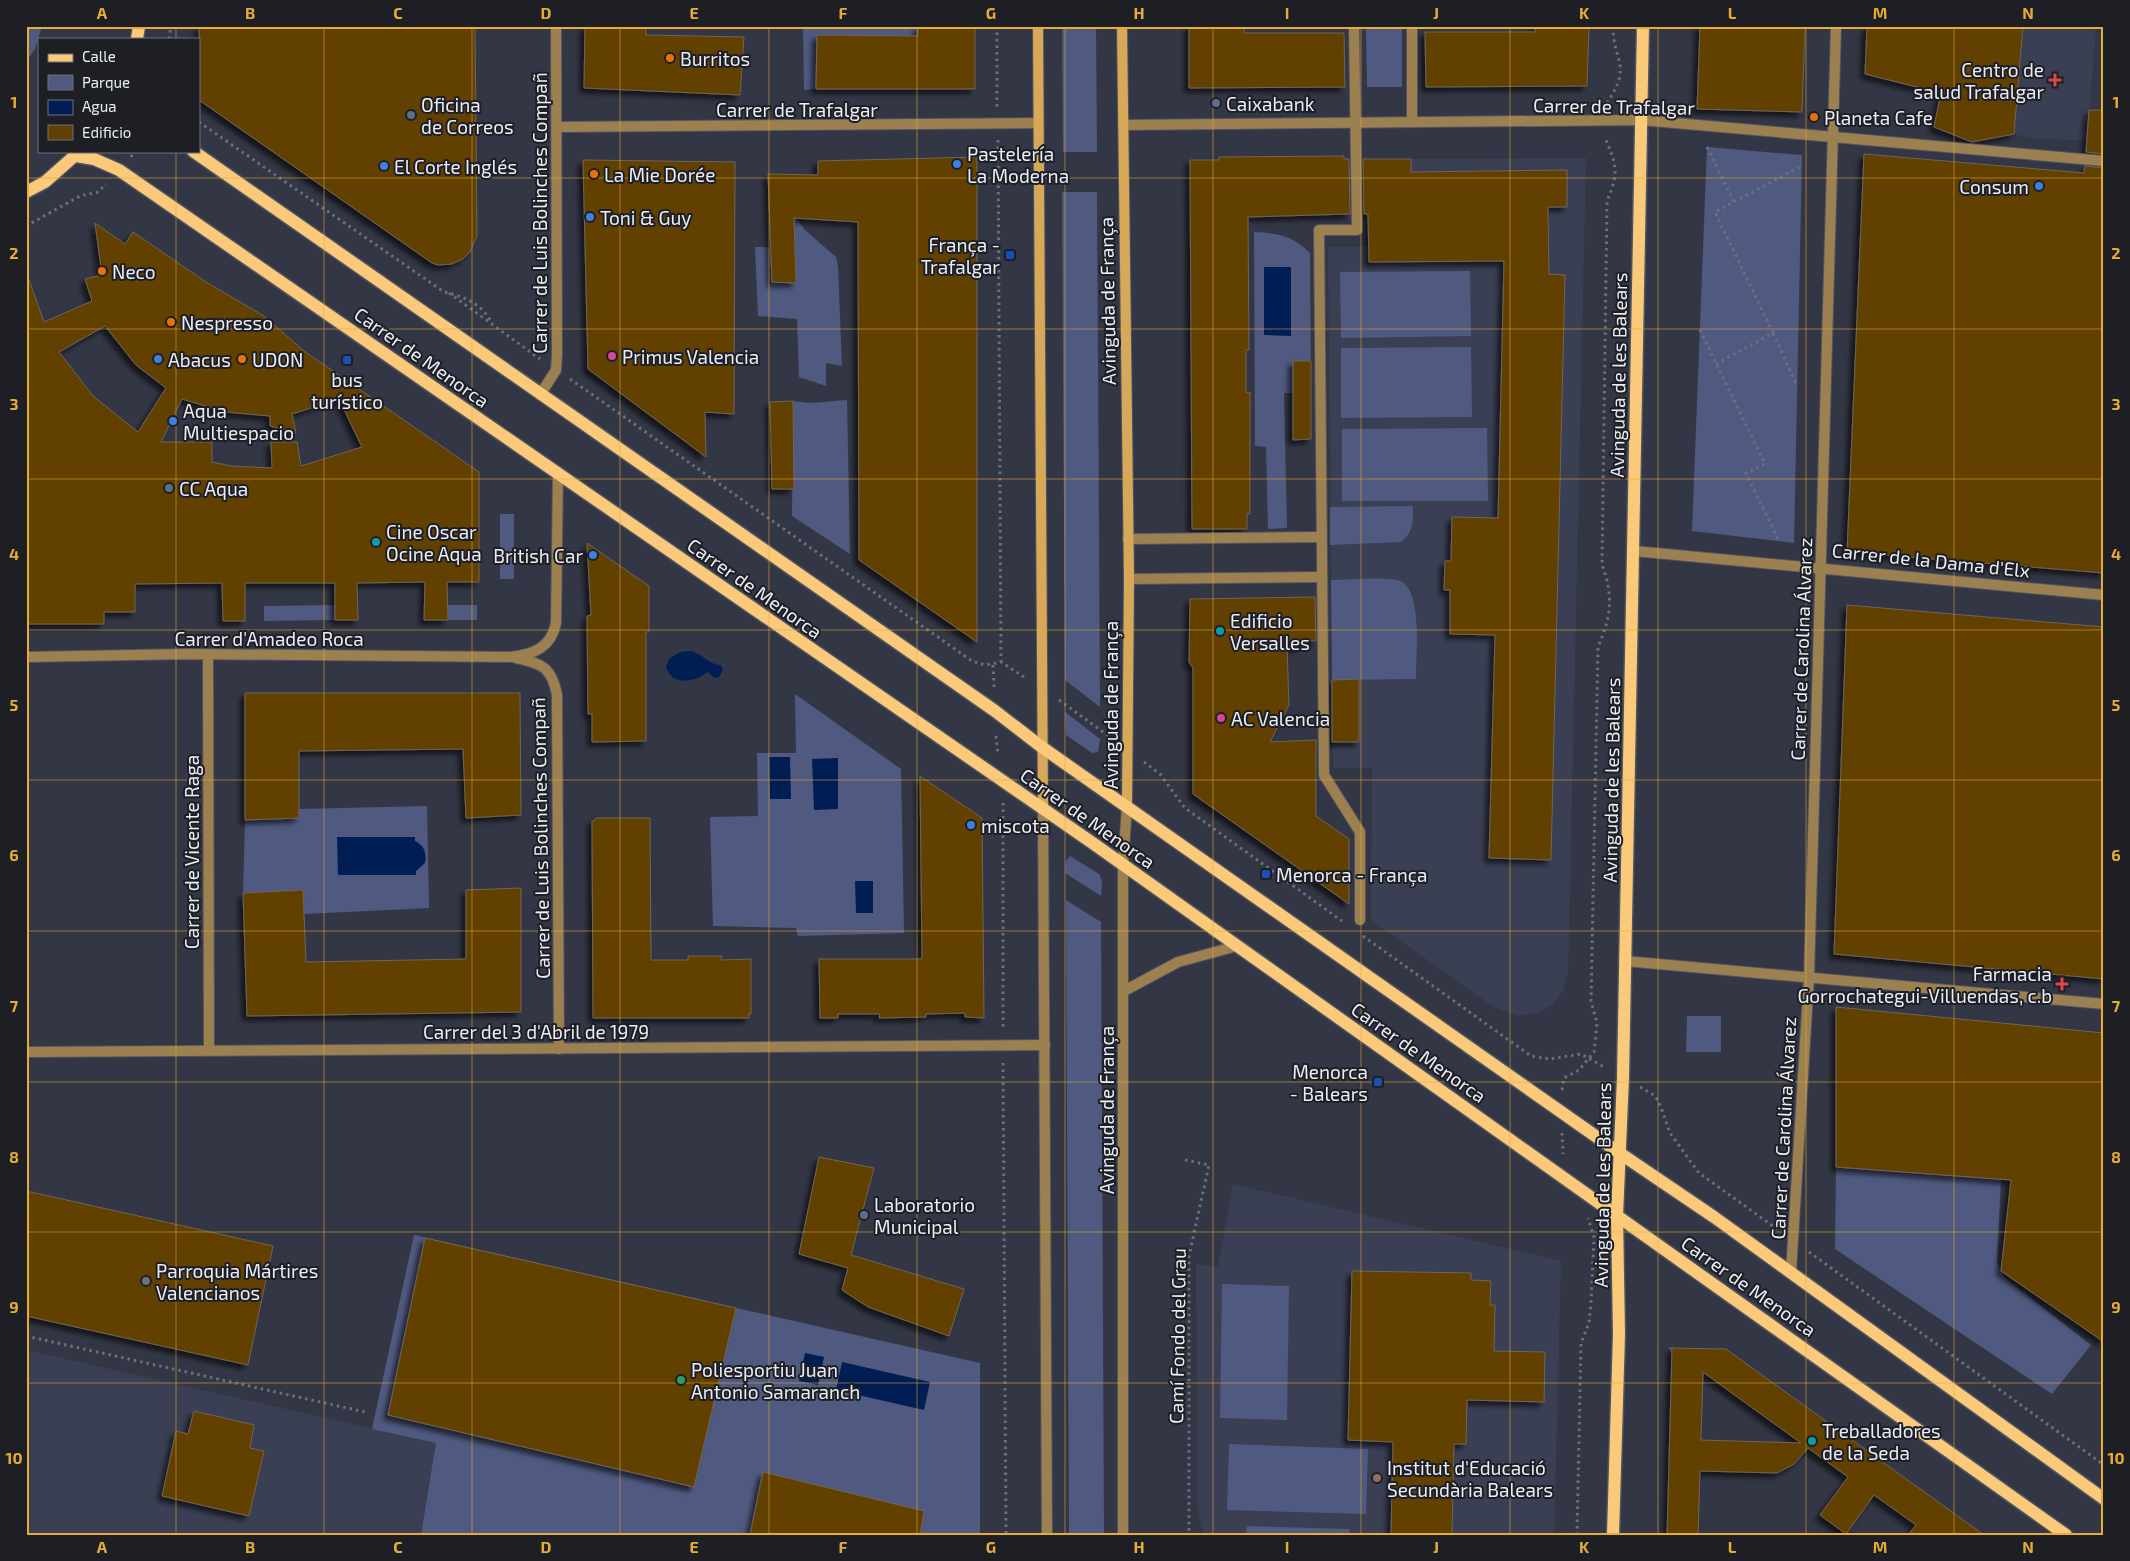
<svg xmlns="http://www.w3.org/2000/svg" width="2130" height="1561" font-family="'Exo 2',sans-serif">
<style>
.built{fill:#3a3f54}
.green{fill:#505a81}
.water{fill:#001e53}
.building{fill:#624001;stroke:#706557;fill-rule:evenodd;filter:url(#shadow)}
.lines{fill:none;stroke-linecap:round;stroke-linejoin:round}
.pedestrian-casing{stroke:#505461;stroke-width:12}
.minor-casing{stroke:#505461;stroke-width:12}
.tertiary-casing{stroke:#505461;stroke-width:12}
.secondary-casing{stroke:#505461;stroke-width:12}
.primary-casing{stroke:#505461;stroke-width:15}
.path{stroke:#6c6f7c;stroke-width:3;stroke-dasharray:2.5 4;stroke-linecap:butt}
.pedestrian{stroke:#9d8050;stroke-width:10}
.minor{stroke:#9d8050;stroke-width:10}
.tertiary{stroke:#9d8050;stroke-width:10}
.secondary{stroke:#d7a858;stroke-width:10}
.primary{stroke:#faca7a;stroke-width:12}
.grid{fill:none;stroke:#e6ac36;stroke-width:1;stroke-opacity:0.55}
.food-dot{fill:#e8710a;stroke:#1d1f25;stroke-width:2}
.health-dot{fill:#e0444e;stroke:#1d1f25;stroke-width:2}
.service-dot{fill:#5c6f8a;stroke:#1d1f25;stroke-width:2}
.shop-dot{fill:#3f7fe0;stroke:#1d1f25;stroke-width:2}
.transit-dot{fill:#1a4fb4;stroke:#1d1f25;stroke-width:2}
.hotel-dot{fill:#d1479c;stroke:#1d1f25;stroke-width:2}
.culture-dot{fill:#0f9aa8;stroke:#1d1f25;stroke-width:2}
.worship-dot{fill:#6b7280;stroke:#1d1f25;stroke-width:2}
.leisure-dot{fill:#2e9e5b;stroke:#1d1f25;stroke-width:2}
.education-dot{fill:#8d6e63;stroke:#1d1f25;stroke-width:2}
.labels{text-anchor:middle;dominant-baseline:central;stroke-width:4;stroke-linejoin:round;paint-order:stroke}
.poi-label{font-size:19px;fill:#eaedf6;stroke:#1d1f25;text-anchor:start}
.street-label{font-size:19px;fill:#eaedf6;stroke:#1d1f25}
.neatline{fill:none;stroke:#e6ac36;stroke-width:2}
.grid-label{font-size:16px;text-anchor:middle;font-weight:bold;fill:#e6ac36}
</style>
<defs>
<filter id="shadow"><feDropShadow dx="-4.5" dy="4.5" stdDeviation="2.5" flood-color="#0009"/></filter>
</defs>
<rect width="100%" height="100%" fill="#333745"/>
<!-- built -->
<g class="built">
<polygon points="2023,26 2096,26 2087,140 2034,139 2014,134"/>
<polygon points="1586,158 1568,973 1563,991 1553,1004 1538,1013 1518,1016 1495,1008 1371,920 1372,768 1333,768 1328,247 1368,246 1368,172 1411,171 1411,159"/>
<polygon points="1233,1184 1561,1261 1554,1535 1204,1535 1198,1510 1196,1264 1218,1267"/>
<polygon points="26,1350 436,1443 446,1535 26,1535"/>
</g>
<!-- green -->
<g class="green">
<polygon points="26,26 42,26 35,49 26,62"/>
<polygon points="803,26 918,26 918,36 817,35 816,89 804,90"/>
<polygon points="1062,26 1096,26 1097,152 1063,152"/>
<polygon points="1366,26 1402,26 1402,87 1367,87"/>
<polygon points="1707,147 1802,155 1794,543 1692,531"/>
<polygon points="1062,192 1097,192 1100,707 1065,680"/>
<polygon points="793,214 805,230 836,257 838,267 842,366 826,363 826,386 799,377 797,319 758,316 755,247 770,247 772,282 796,283"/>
<path d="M1254,232C1278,233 1293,236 1310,253L1311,393H1284L1287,528L1268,529L1266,447L1255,446Z"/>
<polygon points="1470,271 1471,336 1341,338 1340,272"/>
<polygon points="1471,347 1472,417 1341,418 1341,348"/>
<path d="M847,400L850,554L792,516L793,401C812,405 828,401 847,400Z"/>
<polygon points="1487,428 1488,501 1342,501 1342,429"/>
<path d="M1413,506C1413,521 1414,532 1401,542L1330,545V507Z"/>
<rect x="500" y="514" width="14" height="65"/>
<path d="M1331,580C1347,580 1386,576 1400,581C1423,590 1416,657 1416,679L1332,680Z"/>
<polygon points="335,605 335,620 264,621 264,606"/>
<polygon points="447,605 477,605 477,620 448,620"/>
<polygon points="795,694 901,769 904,933 798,936 796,928 713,926 710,817 758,816 757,753 796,753"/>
<polygon points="1065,712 1100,739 1098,752 1092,753 1066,735"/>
<polygon points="427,806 429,908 304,914 303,890 243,893 245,820 298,818 299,809"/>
<polygon points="1070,856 1099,874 1102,881 1101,896 1065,873 1066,861"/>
<polygon points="1066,900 1101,922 1104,1535 1069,1535"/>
<polygon points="1687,1016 1721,1016 1721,1052 1686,1052"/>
<polygon points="1836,1167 2001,1179 1997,1263 2004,1277 2091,1345 2052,1394 1835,1249"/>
<polygon points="414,1235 980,1363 980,1535 421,1535 436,1443 372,1429"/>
<polygon points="1222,1284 1289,1286 1287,1420 1220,1418"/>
<polygon points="1229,1444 1368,1449 1366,1514 1227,1510"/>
<polygon points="1247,1526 1350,1529 1349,1535 1246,1535"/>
</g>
<!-- water -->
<g class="water">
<polygon points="1264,267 1291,267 1291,336 1264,335"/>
<path d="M691,651C703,654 709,665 721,665L723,670L719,677L714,678L708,672C695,682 672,687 666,667L669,659L680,652Z"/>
<polygon points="769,757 790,757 791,799 770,799"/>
<polygon points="838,758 838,809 814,810 812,759"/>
<path d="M337,837H415V841C424,845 427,853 425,863L416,871V875H338Z"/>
<polygon points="855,881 873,881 873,913 856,913"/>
<polygon points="805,1353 824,1357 818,1385 799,1381"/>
<polygon points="842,1362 930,1382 924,1410 836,1390"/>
</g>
<!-- building -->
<g class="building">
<polygon points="199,26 475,26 477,236 470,252 463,259 452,264 438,265 432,263 199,100"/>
<polygon points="585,26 646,26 646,35 744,37 740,95 584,88"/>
<polygon points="918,26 975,26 975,89 816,89 817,35 918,36"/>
<polygon points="1189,26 1244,26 1244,33 1344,33 1345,87 1189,88"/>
<polygon points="1535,26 1589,26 1587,86 1426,87 1425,32 1535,32"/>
<polygon points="1700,26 1805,26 1802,112 1697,109"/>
<polygon points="1867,26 2023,26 2014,134 1972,142 1934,127 1941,93 1865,74"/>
<polygon points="2089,110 2104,110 2104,154 2086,152"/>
<polygon points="1864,154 2084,173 2085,166 2104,168 2104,573 1847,552"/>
<polygon points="1344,156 1344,159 1349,159 1350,214 1248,217 1249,350 1246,350 1246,393 1250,392 1250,514 1247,514 1247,529 1192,529 1190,160 1219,160 1219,157"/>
<polygon points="977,157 977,642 859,560 858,222 794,218 796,283 772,282 768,174 818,175 818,161"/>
<polygon points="1363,159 1411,159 1411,172 1567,170 1567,207 1548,207 1549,274 1565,275 1551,860 1489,858 1495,635 1450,634 1450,590 1444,590 1445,561 1451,561 1452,517 1498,518 1504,261 1369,262 1368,214 1364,214"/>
<polygon points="583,160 735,162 734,414 705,412 706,457 588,369"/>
<path d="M95,223L125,244L133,232L206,282L264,316L304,351L479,472V582H447L448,620H424L425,582L357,583L358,620H335V583H245V621H223L222,583L135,584V612H104V624H26V280H29L44,322L92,301L85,279L102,275ZM105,326L136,365L166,388L138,432L93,396L59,352ZM182,399L225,412L270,416V426L296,433L292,414L339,399L362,447L301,466L297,442H271L272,468L231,466L212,462V442H161Z"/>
<polygon points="1293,361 1311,361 1311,439 1293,440"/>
<polygon points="793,401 794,489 772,489 770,402"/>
<polygon points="587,543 649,586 649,632 646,632 646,741 592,742 592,714 588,714 587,616 591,615"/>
<polygon points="1315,597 1316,641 1300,640 1300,647 1287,647 1289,705 1270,742 1316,740 1316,816 1349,839 1349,904 1193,794 1193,668 1189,662 1190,599"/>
<polygon points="1847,605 2104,627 2104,979 1834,954"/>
<polygon points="1359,679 1359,742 1332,742 1332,680"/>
<polygon points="245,693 520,693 521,815 466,818 463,749 299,751 299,818 245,820"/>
<polygon points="920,776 982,818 984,1018 965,1017 965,1013 926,1014 926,1017 879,1018 880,1014 838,1014 838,1018 820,1018 819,959 922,959"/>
<polygon points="596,818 650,818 651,960 688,960 688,956 722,956 721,960 751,959 751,1014 749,1014 749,1018 593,1018 592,821 595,820"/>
<polygon points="521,888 521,1012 247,1016 243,893 303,890 306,962 466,959 466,890"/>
<polygon points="1836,1007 2104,1033 2104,1342 2001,1271 2011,1180 1836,1167"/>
<polygon points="819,1157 874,1168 851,1255 964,1289 949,1336 868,1307 842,1290 848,1268 799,1254"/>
<polygon points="26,1191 273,1246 248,1365 26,1316"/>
<polygon points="425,1238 736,1308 694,1487 388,1415"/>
<polygon points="1352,1271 1471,1273 1471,1280 1491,1281 1490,1305 1495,1305 1494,1351 1545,1352 1544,1402 1467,1400 1466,1444 1454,1444 1452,1535 1391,1535 1393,1442 1348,1440"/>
<path d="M1669,1348L1726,1349L1984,1535H1908L1916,1525L1874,1495L1846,1534L1820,1515L1848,1477L1808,1448L1794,1464L1777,1473L1700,1471L1698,1535H1667L1672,1350ZM1703,1372L1736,1396L1801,1443L1701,1440Z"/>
<polygon points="194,1411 254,1425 250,1448 264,1451 249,1516 162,1496 176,1431 188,1434"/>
<polygon points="763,1472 924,1511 920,1535 750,1535"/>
</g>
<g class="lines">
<!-- pedestrian casing -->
<g class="pedestrian-casing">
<g id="pedestrian">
<polyline points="1354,26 1357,230 1319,230 1324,775 1360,832 1360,920"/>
<polyline points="1412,122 1412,26"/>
<polyline points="1128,539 1321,537"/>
<polyline points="1129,579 1321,577"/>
</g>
</g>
<!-- minor casing -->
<g class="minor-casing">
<g id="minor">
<polyline points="1123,125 1641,120 2104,161"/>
<polyline points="557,127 1038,123"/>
<polyline points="540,395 556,370 557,355 556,26"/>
<polyline points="1634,551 2104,595"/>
<polyline points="208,655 209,1050"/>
<path d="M26,657L187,654L511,657C534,654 551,648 556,623L558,473"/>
<path d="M516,658C542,663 552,668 557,695L559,1049"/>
<polyline points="1625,961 2104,1004"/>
<polyline points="26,1052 1045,1045"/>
<polyline points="1791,1273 1809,977 1836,26"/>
</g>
</g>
<!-- tertiary casing -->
<g class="tertiary-casing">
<g id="tertiary">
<polyline points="1043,810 1047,1535"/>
<polyline points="1124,991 1178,962 1237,946"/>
<polyline points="1123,1535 1123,865 1127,805"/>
</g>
</g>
<!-- secondary casing -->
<g class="secondary-casing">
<g id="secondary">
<polyline points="1038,26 1043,810"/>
<polyline points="1122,26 1129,579 1127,805"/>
</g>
</g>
<!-- primary casing -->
<g class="primary-casing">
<g id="primary">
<polyline points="137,39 139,26"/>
<polyline points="193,151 995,711 1043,748 1621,1154 1714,1217 2104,1499"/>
<polyline points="76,156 94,159 119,170 1094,844 2066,1535"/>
<polyline points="26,192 45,182 80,151"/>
<polyline points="1613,1535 1619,1334 1617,1215 1623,1078 1643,26"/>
</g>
</g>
<!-- path -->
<g class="path">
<polyline points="997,26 997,107"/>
<polyline points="169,39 171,26"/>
<path d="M1607,103C1633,64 1613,63 1613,26"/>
<path d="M199,122L444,292C465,297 481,303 492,323"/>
<polyline points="998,140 1001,662"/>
<polyline points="1707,147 1734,202"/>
<polyline points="131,157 135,151"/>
<polyline points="26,226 80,196 98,192 106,184"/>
<polyline points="449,293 540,359"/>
<polyline points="1700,330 1765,464 1746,473 1779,541"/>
<polyline points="1773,333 1715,212 1801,166"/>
<polyline points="1716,364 1773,333 1797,386"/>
<polyline points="570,379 972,661 985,665 1001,662 1024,677"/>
<polyline points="993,665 994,687"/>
<polyline points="1059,700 1110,737"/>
<polyline points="996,736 998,755"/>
<polyline points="1144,762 1160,774 1185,808 1342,921"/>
<polyline points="1003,803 1003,1029"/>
<polyline points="1363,936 1531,1056 1550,1059 1581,1054 1604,1067"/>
<polyline points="1003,1063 1006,1535"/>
<polyline points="1640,1087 1654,1095 1659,1102 1670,1133 1699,1173 1777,1229"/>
<path d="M1562,1090L1564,1078L1579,1070L1594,1052L1597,1023L1591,1001L1598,647C1611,617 1614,596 1602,565L1607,201C1619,173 1617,165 1605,138"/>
<polyline points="1562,1133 1563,1154"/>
<polyline points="1185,1160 1209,1165 1189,1256 1189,1535"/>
<polyline points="1809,1252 2104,1465"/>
<polyline points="26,1336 365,1412"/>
<polyline points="1577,1535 1581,1343 1589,1323 1591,1303 1594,1237 1588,1218"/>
</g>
<!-- pedestrian -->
<use href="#pedestrian" class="pedestrian"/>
<!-- minor -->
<use href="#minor" class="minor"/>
<!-- tertiary -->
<use href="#tertiary" class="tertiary"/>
<!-- secondary -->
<use href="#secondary" class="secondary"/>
<!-- primary -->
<use href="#primary" class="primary"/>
</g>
<!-- grid -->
<path class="grid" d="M176,26V39M324,26V1535M472,26V1535M620,26V1535M769,26V1535M917,26V1535M1065,26V1535M1213,26V1535M1361,26V1535M1510,26V1535M1658,26V1535M1806,26V1535M1954,26V1535M176,151V1535M26,178H2104M26,329H2104M26,479H2104M26,630H2104M26,780H2104M26,931H2104M26,1082H2104M26,1232H2104M26,1383H2104"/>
<!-- markers -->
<g class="food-dot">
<circle cx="670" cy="58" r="5"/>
<circle cx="1814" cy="117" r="5"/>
<circle cx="594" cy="174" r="5"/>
<circle cx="102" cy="271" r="5"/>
<circle cx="171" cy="322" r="5"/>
<circle cx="242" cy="359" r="5"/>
</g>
<g class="health-dot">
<path d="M2052.5 72.5h5v5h5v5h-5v5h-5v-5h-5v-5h5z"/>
<path d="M2059.5 976.5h5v5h5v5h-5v5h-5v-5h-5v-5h5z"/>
</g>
<g class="service-dot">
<circle cx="1216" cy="103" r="5"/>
<circle cx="411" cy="115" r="5"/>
<circle cx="169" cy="488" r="5"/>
<circle cx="864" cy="1215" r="5"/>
</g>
<g class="shop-dot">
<circle cx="957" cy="164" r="5"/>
<circle cx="384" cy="166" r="5"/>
<circle cx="2039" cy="186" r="5"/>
<circle cx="590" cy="217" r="5"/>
<circle cx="158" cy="359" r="5"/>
<circle cx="173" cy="421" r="5"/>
<circle cx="593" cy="555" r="5"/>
<circle cx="971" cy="825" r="5"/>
</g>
<g class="transit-dot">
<rect x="1005" y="250" width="10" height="10" rx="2.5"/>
<rect x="342" y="355" width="10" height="10" rx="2.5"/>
<rect x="1261" y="869" width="10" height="10" rx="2.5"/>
<rect x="1373" y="1077" width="10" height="10" rx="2.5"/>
</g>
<g class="hotel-dot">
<circle cx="612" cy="356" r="5"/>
<circle cx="1221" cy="718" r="5"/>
</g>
<g class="culture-dot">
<circle cx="376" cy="542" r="5"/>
<circle cx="1220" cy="631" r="5"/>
<circle cx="1812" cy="1441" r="5"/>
</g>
<circle class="worship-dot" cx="146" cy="1281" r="5"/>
<circle class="leisure-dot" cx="681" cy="1380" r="5"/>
<circle class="education-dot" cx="1377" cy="1478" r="5"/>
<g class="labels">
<!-- poi labels -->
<g class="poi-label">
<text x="680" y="58">Burritos</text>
<text x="2044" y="69" text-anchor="end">Centro de<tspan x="2044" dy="22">salud Trafalgar</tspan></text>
<text x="1226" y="103">Caixabank</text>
<text x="421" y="104">Oficina<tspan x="421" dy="22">de Correos</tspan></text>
<text x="1824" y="117">Planeta Cafe</text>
<text x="967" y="153">Pastelería<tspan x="967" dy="22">La Moderna</tspan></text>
<text x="394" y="166">El Corte Inglés</text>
<text x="604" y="174">La Mie Dorée</text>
<text x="2029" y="186" text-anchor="end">Consum</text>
<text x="600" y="217">Toni &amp; Guy</text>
<text x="1000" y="244" text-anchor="end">França -<tspan x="1000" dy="22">Trafalgar</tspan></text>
<text x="112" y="271">Neco</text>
<text x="181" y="322">Nespresso</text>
<text x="622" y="356">Primus Valencia</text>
<text x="168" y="359">Abacus</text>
<text x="252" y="359">UDON</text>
<text x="347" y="379" text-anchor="middle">bus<tspan x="347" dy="22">turístico</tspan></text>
<text x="183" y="410">Aqua<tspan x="183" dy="22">Multiespacio</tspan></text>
<text x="179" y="488">CC Aqua</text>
<text x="386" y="531">Cine Oscar<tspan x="386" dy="22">Ocine Aqua</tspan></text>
<text x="583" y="555" text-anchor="end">British Car</text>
<text x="1230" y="620">Edificio<tspan x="1230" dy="22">Versalles</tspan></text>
<text x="1231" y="718">AC Valencia</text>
<text x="981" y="825">miscota</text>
<text x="1276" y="874">Menorca - França</text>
<text x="2052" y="973" text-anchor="end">Farmacia<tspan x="2052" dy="22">Gorrochategui-Villuendas, c.b</tspan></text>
<text x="1368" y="1071" text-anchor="end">Menorca<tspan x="1368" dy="22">- Balears</tspan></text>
<text x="874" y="1204">Laboratorio<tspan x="874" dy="22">Municipal</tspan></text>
<text x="156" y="1270">Parroquia Mártires<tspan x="156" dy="22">Valencianos</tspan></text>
<text x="691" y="1369">Poliesportiu Juan<tspan x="691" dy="22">Antonio Samaranch</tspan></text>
<text x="1822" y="1430">Treballadores<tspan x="1822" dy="22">de la Seda</tspan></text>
<text x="1387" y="1467">Institut d'Educació<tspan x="1387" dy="22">Secundària Balears</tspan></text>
</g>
<!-- street labels -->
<g class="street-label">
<text transform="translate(1614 106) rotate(1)">Carrer de Trafalgar</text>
<text x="797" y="109">Carrer de Trafalgar</text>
<text transform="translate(539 213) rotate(-90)">Carrer de Luis Bolinches Compañ</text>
<text transform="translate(1107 301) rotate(-91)">Avinguda de França</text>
<text transform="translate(422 357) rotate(35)">Carrer de Menorca</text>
<text transform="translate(1618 375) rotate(-89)">Avinguda de les Balears</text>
<text transform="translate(1931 560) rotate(6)">Carrer de la Dama d'Elx</text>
<text transform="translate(755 588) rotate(35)">Carrer de Menorca</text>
<text x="269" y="638">Carrer d'Amadeo Roca</text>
<text transform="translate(1801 649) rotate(-88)">Carrer de Carolina Álvarez</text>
<text transform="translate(1110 705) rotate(-90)">Avinguda de França</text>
<text transform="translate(1611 780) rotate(-89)">Avinguda de les Balears</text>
<text transform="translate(1088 818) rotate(35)">Carrer de Menorca</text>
<text transform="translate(540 838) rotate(-91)">Carrer de Luis Bolinches Compañ</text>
<text transform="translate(191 852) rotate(-90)">Carrer de Vicente Raga</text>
<text x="536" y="1031">Carrer del 3 d'Abril de 1979</text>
<text transform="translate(1419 1052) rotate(35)">Carrer de Menorca</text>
<text transform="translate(1106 1110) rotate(-90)">Avinguda de França</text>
<text transform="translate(1783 1128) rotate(-87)">Carrer de Carolina Álvarez</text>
<text transform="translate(1602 1185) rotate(-89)">Avinguda de les Balears</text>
<text transform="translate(1749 1286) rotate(35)">Carrer de Menorca</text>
<text transform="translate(1177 1336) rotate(-89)">Camí Fondo del Grau</text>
</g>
</g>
<!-- border -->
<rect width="2130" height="1561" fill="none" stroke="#1d1f25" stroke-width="55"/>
<!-- legend -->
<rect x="38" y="38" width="162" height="115" fill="#1d1f25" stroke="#6f7179"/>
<rect x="48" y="54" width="25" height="8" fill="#faca7a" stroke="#6f7179"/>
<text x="82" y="62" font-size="15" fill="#eaedf6">Calle</text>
<rect x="48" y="75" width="25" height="15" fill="#505a81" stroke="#6f7179"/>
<text x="82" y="88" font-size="15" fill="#eaedf6">Parque</text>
<rect x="48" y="100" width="25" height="15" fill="#001e53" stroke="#6f7179"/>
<text x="82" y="112" font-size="15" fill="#eaedf6">Agua</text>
<rect x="48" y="125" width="25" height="15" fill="#624001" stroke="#6f7179"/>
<text x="82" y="138" font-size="15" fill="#eaedf6">Edificio</text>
<rect x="28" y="28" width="2074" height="1506" class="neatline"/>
<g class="grid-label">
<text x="102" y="19">A</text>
<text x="250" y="19">B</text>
<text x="398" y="19">C</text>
<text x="546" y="19">D</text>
<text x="694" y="19">E</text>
<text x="843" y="19">F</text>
<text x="991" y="19">G</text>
<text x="1139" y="19">H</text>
<text x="1287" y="19">I</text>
<text x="1436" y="19">J</text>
<text x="1584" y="19">K</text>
<text x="1732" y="19">L</text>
<text x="1880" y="19">M</text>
<text x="2028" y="19">N</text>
<text x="14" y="108">1</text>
<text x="2116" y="108">1</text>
<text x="14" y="259">2</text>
<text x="2116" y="259">2</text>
<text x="14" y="410">3</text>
<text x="2116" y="410">3</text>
<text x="14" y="560">4</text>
<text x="2116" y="560">4</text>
<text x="14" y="711">5</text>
<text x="2116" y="711">5</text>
<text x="14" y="861">6</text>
<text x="2116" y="861">6</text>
<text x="14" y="1012">7</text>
<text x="2116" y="1012">7</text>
<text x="14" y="1163">8</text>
<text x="2116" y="1163">8</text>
<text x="14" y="1313">9</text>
<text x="2116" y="1313">9</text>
<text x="14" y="1464">10</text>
<text x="2116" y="1464">10</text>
<text x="102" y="1553">A</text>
<text x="250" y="1553">B</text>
<text x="398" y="1553">C</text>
<text x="546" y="1553">D</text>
<text x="694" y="1553">E</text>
<text x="843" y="1553">F</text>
<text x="991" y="1553">G</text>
<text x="1139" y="1553">H</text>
<text x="1287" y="1553">I</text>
<text x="1436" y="1553">J</text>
<text x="1584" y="1553">K</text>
<text x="1732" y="1553">L</text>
<text x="1880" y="1553">M</text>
<text x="2028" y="1553">N</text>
</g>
</svg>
